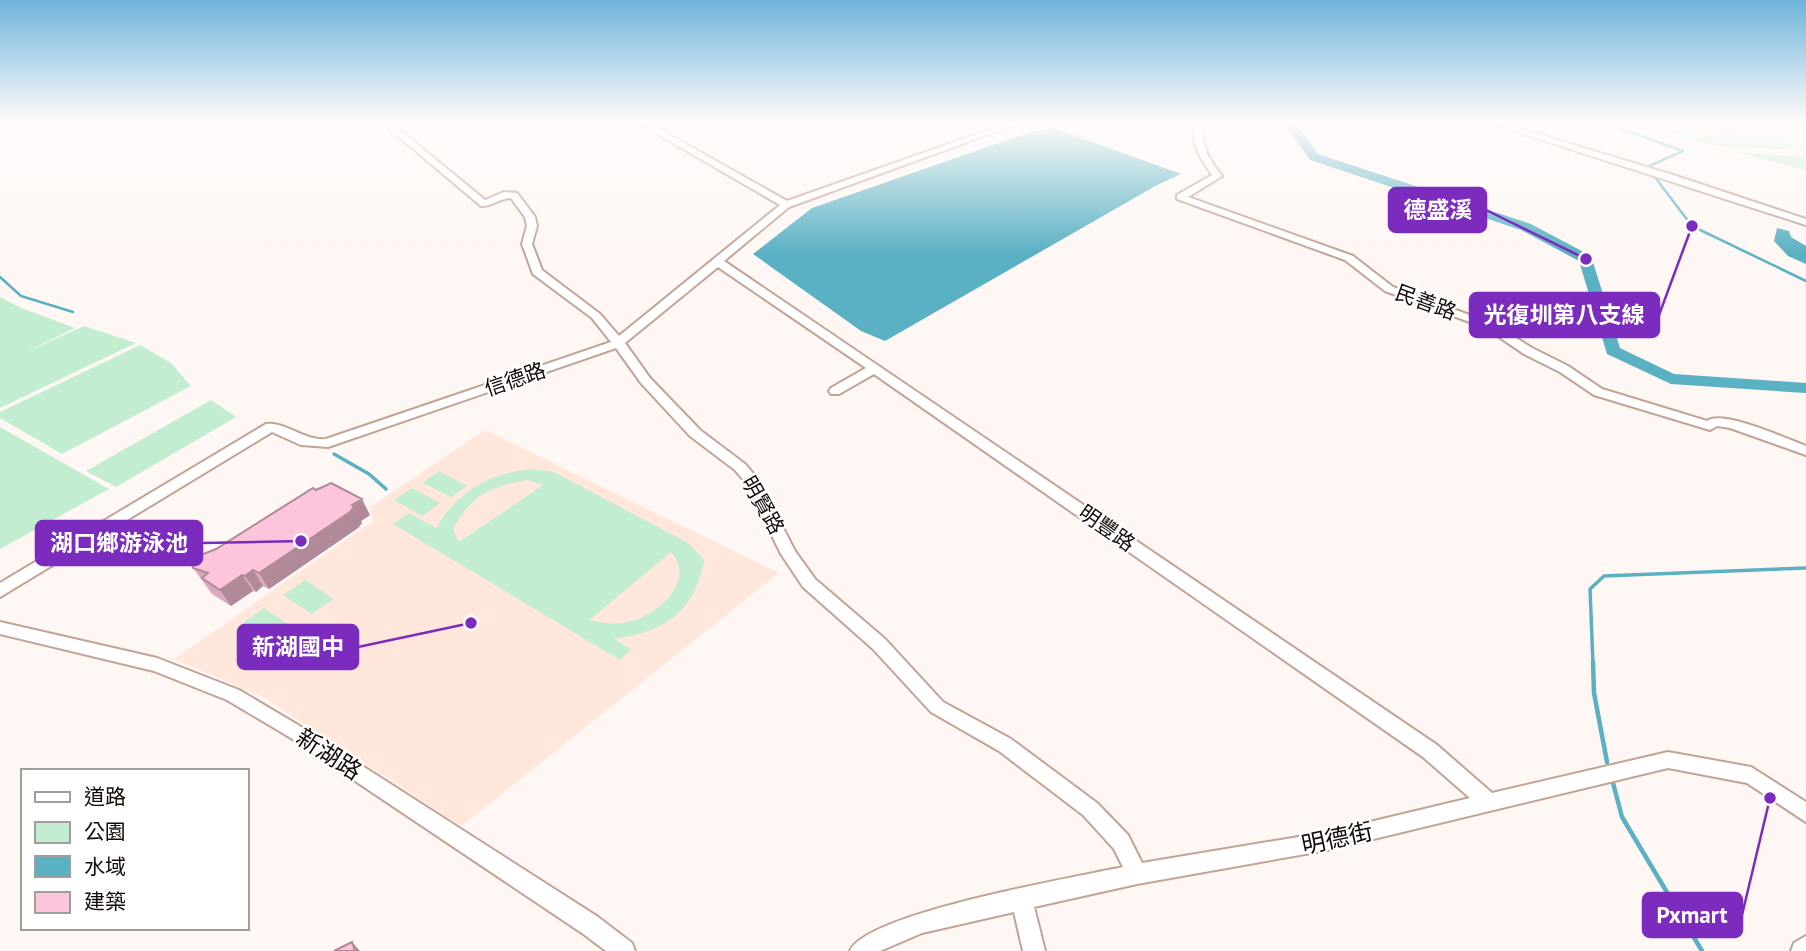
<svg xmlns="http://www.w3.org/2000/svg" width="1806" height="951" font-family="'PT Sans','Noto Sans TC',sans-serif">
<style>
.built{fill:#ffe7dc}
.green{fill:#c3edd1;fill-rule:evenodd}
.water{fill:#5ab1c4}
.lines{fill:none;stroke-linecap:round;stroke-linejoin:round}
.stream-far2{stroke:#5ab1c4;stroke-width:2.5}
.stream-far1{stroke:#5ab1c4;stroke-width:3.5}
.stream{stroke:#5ab1c4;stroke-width:4.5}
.river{fill:#5ab1c4;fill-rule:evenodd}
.minor-casing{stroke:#c2a496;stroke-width:4}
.minor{fill:#fff;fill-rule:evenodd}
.wall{fill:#daa9bd}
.shaded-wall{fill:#b18a9a}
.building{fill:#fdc5dc;stroke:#b18a9a;stroke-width:2}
.labels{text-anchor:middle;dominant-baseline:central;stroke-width:5;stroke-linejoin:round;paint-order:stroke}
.street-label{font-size:21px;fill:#130a06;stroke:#fff}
.near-street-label{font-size:24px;fill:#130a06;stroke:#fff}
.leader{fill:none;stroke:#7b2cbf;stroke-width:2.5}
.callout-dot{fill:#7b2cbf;stroke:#fff;stroke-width:2.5}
.callout{fill:#7b2cbf;stroke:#7b2cbf;stroke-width:2.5}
.callout-label{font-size:23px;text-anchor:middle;font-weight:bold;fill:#fff}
</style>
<rect width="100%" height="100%" fill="#fef7f4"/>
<!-- built -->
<polygon class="built" points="485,430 779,573 461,826 263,697 174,659 373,521 370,507"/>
<!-- green -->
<g class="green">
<polygon points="1664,130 1782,137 1796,150 1710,145"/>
<polygon points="1734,152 1805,157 1806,170"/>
<polygon points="0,297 19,307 75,328 21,354 84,326 136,343 0,408"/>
<polygon points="140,345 171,363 191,386 62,454 0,418 0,412"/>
<polygon points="211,400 236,417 116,487 86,471"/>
<polygon points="0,427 109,489 0,549"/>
<path d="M532,469L554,472L690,544L704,560C695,612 664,632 614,639L631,649L620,660L393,524L409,513L436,528C458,491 489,473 532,469ZM527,480L543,485L459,542L453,529C470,496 491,486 527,480ZM671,552C697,581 657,616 628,622C614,625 602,623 589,620Z"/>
<polygon points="439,471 467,486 451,497 422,483"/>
<polygon points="412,488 440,503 422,516 394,500"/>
<polygon points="305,580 334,599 312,614 283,595"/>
<polygon points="264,608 294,628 269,646 239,626"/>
</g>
<!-- water -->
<g class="water">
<polygon points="1056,129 1181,174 1157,185 885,341 861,331 753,254 812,208 1033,131"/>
<polygon points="1777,228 1789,231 1791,237 1806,246 1806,264 1788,256 1774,241"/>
</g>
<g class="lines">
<!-- stream-far2 -->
<g class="stream-far2">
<polyline points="1599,121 1683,151 1647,167"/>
<polyline points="1651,172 1692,226 1806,281"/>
<polyline points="0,277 21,296 73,312"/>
</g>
<!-- stream-far1 -->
<g class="stream-far1">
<polyline points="334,454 369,474 386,489"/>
<polyline points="1593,664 1590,589 1604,576 1806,568"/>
</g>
<!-- stream -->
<g class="stream">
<polyline points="1593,662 1594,693 1607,762"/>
<polyline points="1613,783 1622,817 1702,951"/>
</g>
<!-- river -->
<polygon class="river" points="1282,121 1294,121 1318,154 1531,224 1591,256 1620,348 1674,374 1806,383 1806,393 1671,384 1607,354 1579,261 1521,230 1310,160"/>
<!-- minor casing -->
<g class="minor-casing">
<g id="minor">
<path d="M380,121H389L485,200L504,192L517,193L535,217L537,226L532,244L542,270L600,314L619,336L780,205L635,121H645L787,201L1014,121H1025L789,207L724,261L1437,745L1492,793L1668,752L1751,767L1806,802V822L1747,783L1668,768L1328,850L1137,884L1034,907L1045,951H1023L1014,912L922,933L880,951H850C866,913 1077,877 1123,867L1114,849L1083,815L999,751L931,712L873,649L803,587L781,554L746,483L735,470L690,436L641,383L616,348L328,447L301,445L272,432L0,597V583L266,424C285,421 304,441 326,439L611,342L592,318L533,274L522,244L527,226L525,217L511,198C500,198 491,207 481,206ZM718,267L866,368L831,388L829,391L831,394H839L874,374L1423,757L1470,798L1328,832L1142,863L1128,835L1097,803L1011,739L943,702L885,639L815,579L795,551L757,478L745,464L700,430L650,378L625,343Z"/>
<path d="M1191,121H1199C1205,128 1202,135 1204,144C1207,156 1214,166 1222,176L1188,197L1353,256L1393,287L1494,324L1532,348L1568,366L1602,389L1707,421C1722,409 1787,439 1806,446V455L1730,428L1717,426L1710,430L1594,395L1560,372L1524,354L1486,328L1385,291L1345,260L1177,199V195L1212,175C1205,165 1198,155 1195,144C1193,135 1196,128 1191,121Z"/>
<polygon points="1483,121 1495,121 1673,175 1806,219 1806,225"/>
<polygon points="0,622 157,658 239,690 303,728 598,917 632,943 635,951 606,951 582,933 291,738 227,700 154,671 0,634"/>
<polygon points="1806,936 1806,951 1791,951 1794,943"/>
</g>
</g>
<!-- minor -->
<use href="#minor" class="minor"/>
</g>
<!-- wall -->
<polygon class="wall" points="316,490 370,515 361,521 362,523 358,528 269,589 263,586 256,592 253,591 231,606 212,594 193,568 216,549"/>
<!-- shaded-wall -->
<g class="shaded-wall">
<polygon points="362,499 370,515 361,521 362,523 358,528 269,589 259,573"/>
<polygon points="253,570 263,586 256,592 245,576"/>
<polygon points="242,575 253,591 231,606 220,590"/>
<polygon points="352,942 360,951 355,951"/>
</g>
<!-- building -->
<g class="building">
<polygon points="331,483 362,499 352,505 354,507 350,512 259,573 253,570 245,576 242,575 220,590 202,578 208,573 193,568 192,564 198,556 216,549 313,488 316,490"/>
<polygon points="352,942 355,951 334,951"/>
</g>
<!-- sky -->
<linearGradient id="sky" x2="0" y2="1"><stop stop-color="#6fb3da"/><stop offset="0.48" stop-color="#fffbfa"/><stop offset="1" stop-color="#fffbfa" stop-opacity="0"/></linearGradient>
<rect width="1806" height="254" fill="url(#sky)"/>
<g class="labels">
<!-- street labels -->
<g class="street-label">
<text transform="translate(1426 302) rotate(20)">民善路</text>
<text transform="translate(515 379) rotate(-19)">信德路</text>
<text transform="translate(763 505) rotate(60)">明賢路</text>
<text transform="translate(1107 528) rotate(35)">明豐路</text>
</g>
<!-- near-street labels -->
<g class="near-street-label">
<text transform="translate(329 754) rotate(33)">新湖路</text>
<text transform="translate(1337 838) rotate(-12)">明德街</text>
</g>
</g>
<!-- callouts -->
<path class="leader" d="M1586 259L1486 210M1692 226L1659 315M301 541L202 543M471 623L358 647M1770 798L1742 915"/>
<g class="callout-dot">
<circle cx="1586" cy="259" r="7"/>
<circle cx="1692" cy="226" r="7"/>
<circle cx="301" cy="541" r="7"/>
<circle cx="471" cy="623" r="7"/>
<circle cx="1770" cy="798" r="7"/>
</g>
<g class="callout">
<rect x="1389" y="188" width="97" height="44" rx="7"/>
<rect x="1470" y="293" width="189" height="44" rx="7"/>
<rect x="36" y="521" width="166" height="44" rx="7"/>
<rect x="238" y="625" width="120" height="44" rx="7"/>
<rect x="1643" y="893" width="99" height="44" rx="7"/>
</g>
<g class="callout-label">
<text x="1438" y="218">德盛溪</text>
<text x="1564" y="323">光復圳第八支線</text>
<text x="119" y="551">湖口鄉游泳池</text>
<text x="298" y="655">新湖國中</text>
<text x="1692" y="923">Pxmart</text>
</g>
<!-- legend -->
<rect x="21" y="769" width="228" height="161" fill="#ffffff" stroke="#a19d9b" stroke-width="2"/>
<rect x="35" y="792" width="35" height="10" fill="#ffffff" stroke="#a19d9b" stroke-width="2"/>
<text x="84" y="804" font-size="21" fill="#130a06">道路</text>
<rect x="35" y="822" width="35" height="21" fill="#c3edd1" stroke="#a19d9b" stroke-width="2"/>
<text x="84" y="839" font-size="21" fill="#130a06">公園</text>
<rect x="35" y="856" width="35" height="21" fill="#5ab1c4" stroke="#a19d9b" stroke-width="2"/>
<text x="84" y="874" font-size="21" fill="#130a06">水域</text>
<rect x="35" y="892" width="35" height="21" fill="#fdc5dc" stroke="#a19d9b" stroke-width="2"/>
<text x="84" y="909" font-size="21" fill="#130a06">建築</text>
</svg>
